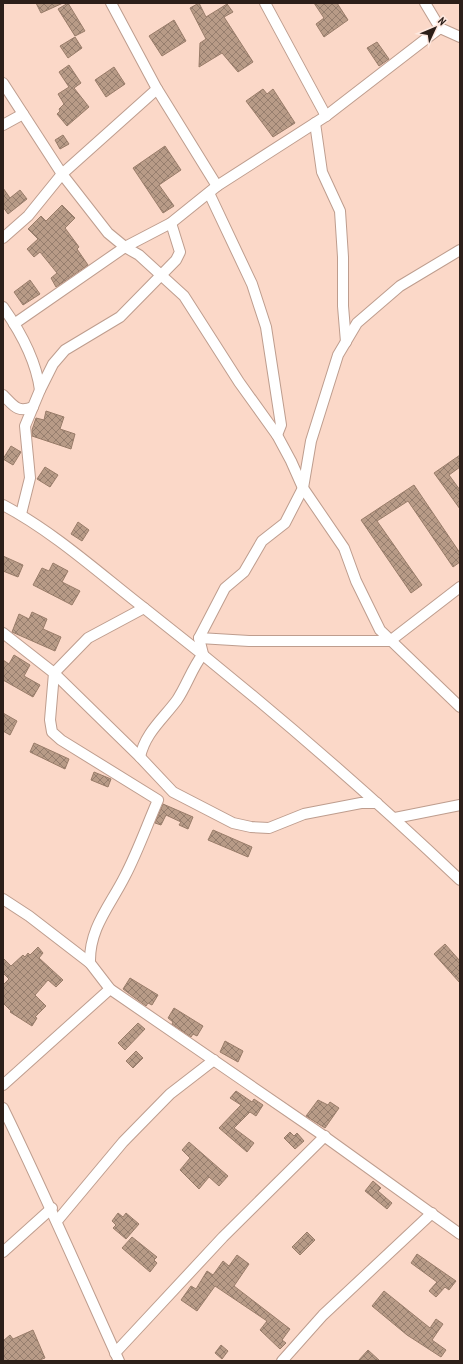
<svg xmlns="http://www.w3.org/2000/svg" width="463" height="1364" font-family="'PT Sans Narrow',sans-serif">
<style>
.building{fill:url(#building-cross-hatch);stroke:#997c69}
.lines{fill:none;stroke-linecap:round;stroke-linejoin:round}
.minor-casing{stroke:#be9d8e;stroke-width:12}
.minor{stroke:#fff;stroke-width:10}
</style>
<defs>
<pattern id="building-cross-hatch" width="8" height="8" patternUnits="userSpaceOnUse"><rect width="8" height="8" fill="#b89b87"/><path d="M0 0l8 8M0 8l8-8" fill="none" stroke="#967e6e"/></pattern>
</defs>
<rect width="100%" height="100%" fill="#fbd8c8"/>
<!-- building -->
<g class="building">
<polygon points="36,3 63,3 41,13"/>
<polygon points="68,3 85,31 75,36 58,9"/>
<polygon points="199,3 206,17 227,4 233,12 224,17 253,62 238,72 222,53 199,67 200,43 206,39 190,8"/>
<polygon points="314,3 337,3 348,20 324,37 316,24 324,18"/>
<polygon points="174,20 186,41 162,56 149,36"/>
<polygon points="75,37 82,48 68,58 60,46"/>
<polygon points="377,42 389,59 379,66 367,48"/>
<polygon points="69,65 81,83 74,88 89,107 67,126 57,114 60,111 59,109 64,104 58,94 69,87 59,72"/>
<polygon points="114,67 125,84 106,97 95,80"/>
<polygon points="263,89 267,94 273,89 295,123 273,137 246,101"/>
<polygon points="63,135 69,144 60,149 55,140"/>
<polygon points="165,146 181,170 159,185 174,206 163,213 133,168"/>
<polygon points="3,188 10,198 20,190 27,199 8,214 3,207"/>
<polygon points="62,205 75,218 65,228 79,247 77,249 88,265 56,287 51,278 57,273 40,252 34,257 27,249 38,239 28,229 41,216 46,221"/>
<polygon points="30,280 40,294 23,305 14,292"/>
<polygon points="46,411 64,417 60,429 75,434 71,449 32,436 32,430 36,418 44,420"/>
<polygon points="11,446 21,452 13,465 3,459"/>
<polygon points="460,455 460,467 449,475 460,490 460,509 434,473"/>
<polygon points="45,467 58,475 50,487 37,479"/>
<polygon points="414,485 460,553 460,562 453,567 408,501 377,521 422,585 411,593 361,520"/>
<polygon points="78,522 89,530 82,541 71,534"/>
<polygon points="3,556 23,565 18,577 3,571"/>
<polygon points="53,563 68,571 62,582 80,591 72,605 33,585 42,568 49,571"/>
<polygon points="32,612 47,619 43,629 61,637 55,651 12,632 19,614 29,619"/>
<polygon points="14,655 30,665 24,676 40,685 33,697 3,680 3,660 9,664"/>
<polygon points="3,713 17,721 10,735 3,731"/>
<polygon points="34,743 69,759 65,769 30,752"/>
<polygon points="94,772 111,779 108,787 91,780"/>
<polygon points="163,804 193,817 188,829 179,825 181,822 166,815 161,825 155,823"/>
<polygon points="213,830 252,847 248,857 208,840"/>
<polygon points="445,944 460,961 460,983 434,954"/>
<polygon points="38,947 43,953 39,958 63,980 56,987 48,980 35,995 46,1006 35,1017 37,1018 32,1026 10,1012 11,1011 3,1003 3,985 9,979 3,973 3,958 11,966 23,955 25,957 28,953 30,955"/>
<polygon points="130,978 158,995 152,1005 148,1003 146,1006 123,989"/>
<polygon points="174,1008 203,1026 197,1036 193,1034 191,1037 172,1024 173,1022 168,1018"/>
<polygon points="138,1023 145,1029 125,1050 118,1043"/>
<polygon points="225,1041 243,1051 238,1062 220,1052"/>
<polygon points="136,1051 143,1058 133,1068 126,1061"/>
<polygon points="236,1091 252,1102 254,1099 263,1105 256,1116 250,1112 234,1128 254,1143 247,1152 219,1128 241,1105 230,1098"/>
<polygon points="318,1100 328,1105 330,1102 339,1108 325,1128 306,1116"/>
<polygon points="290,1132 294,1136 297,1133 304,1141 295,1149 284,1138"/>
<polygon points="189,1142 228,1176 219,1186 209,1177 199,1189 180,1170 190,1158 182,1150"/>
<polygon points="373,1181 381,1188 378,1191 392,1203 387,1209 365,1191"/>
<polygon points="118,1213 123,1217 126,1213 139,1224 126,1239 113,1228 116,1225 112,1221"/>
<polygon points="307,1232 315,1240 300,1255 292,1247"/>
<polygon points="132,1237 157,1257 154,1260 157,1263 150,1272 122,1248"/>
<polygon points="417,1254 456,1281 449,1290 445,1287 436,1297 429,1291 437,1282 411,1263"/>
<polygon points="237,1255 249,1264 234,1286 290,1329 282,1340 286,1343 280,1349 260,1330 267,1321 215,1286 197,1311 181,1300 191,1286 196,1289 207,1271 213,1275 223,1261 229,1266"/>
<polygon points="384,1291 430,1328 436,1319 443,1324 432,1340 446,1350 441,1357 407,1335 372,1306"/>
<polygon points="33,1330 45,1358 37,1361 3,1361 3,1341 10,1335 13,1339"/>
<polygon points="221,1345 228,1351 222,1359 215,1353"/>
<polygon points="368,1350 380,1361 358,1361"/>
</g>
<g class="lines">
<!-- minor casing -->
<g class="minor-casing">
<g id="minor">
<polyline points="111,3 157,89 217,186"/>
<polyline points="265,3 326,116"/>
<polyline points="425,3 440,28 460,37"/>
<polyline points="3,83 62,174 108,233 125,247 139,255 184,296 239,382 277,435 291,461 303,488 344,548 356,581 380,630 460,707"/>
<polyline points="315,123 322,172 340,211 343,257 343,306 346,342"/>
<polyline points="3,125 23,114"/>
<polyline points="209,193 252,284 266,327 281,425 277,435"/>
<polyline points="3,238 28,216 62,174 157,89"/>
<path d="M3,307C20,331 36,360 40,390"/>
<polyline points="14,324 125,247 171,223 217,186 326,116 440,28"/>
<path d="M3,395C14,406 17,413 33,407"/>
<path d="M3,505C54,532 99,573 144,608C254,694 359,784 460,880"/>
<polyline points="21,514 30,478 25,426 40,390 53,364 65,350 120,317 176,260 180,252 171,223"/>
<polyline points="144,608 88,638 54,673 140,757 173,792 233,823 251,827 269,828 304,814 361,803 377,803"/>
<path d="M3,633L54,673L50,720L52,732L61,740L158,800C147,825 138,851 125,876C110,906 89,928 90,963"/>
<polyline points="199,638 249,641 390,641 460,587"/>
<path d="M140,757C145,733 163,719 177,700C187,685 192,668 203,654L199,638L225,588L244,572L262,541L285,523L303,488L311,441L338,355L357,323L400,286L460,250"/>
<polyline points="395,818 460,805"/>
<polyline points="3,899 29,916 90,963 110,989 321,1134 460,1234"/>
<polyline points="3,1085 110,989"/>
<path d="M3,1108C44,1192 81,1277 119,1361"/>
<polyline points="57,1221 123,1142 170,1094 214,1060"/>
<polyline points="3,1252 52,1208"/>
<polyline points="115,1353 223,1237 325,1136"/>
<polyline points="282,1361 323,1315 432,1213"/>
</g>
</g>
<!-- minor -->
<use href="#minor" class="minor"/>
</g>
<!-- border -->
<rect width="463" height="1364" fill="none" stroke="#2c1f19" stroke-width="8"/>
<!-- north arrow -->
<g transform="translate(435 28) rotate(46)" stroke="#fee8df" stroke-width="3" paint-order="stroke">
<path d="M0-3L7 15L0 10L-7 15Z" fill="#2c1f19"/>
<text y="-6" font-size="11" font-weight="bold" text-anchor="middle" fill="#2c1f19">N</text>
</g>
</svg>
